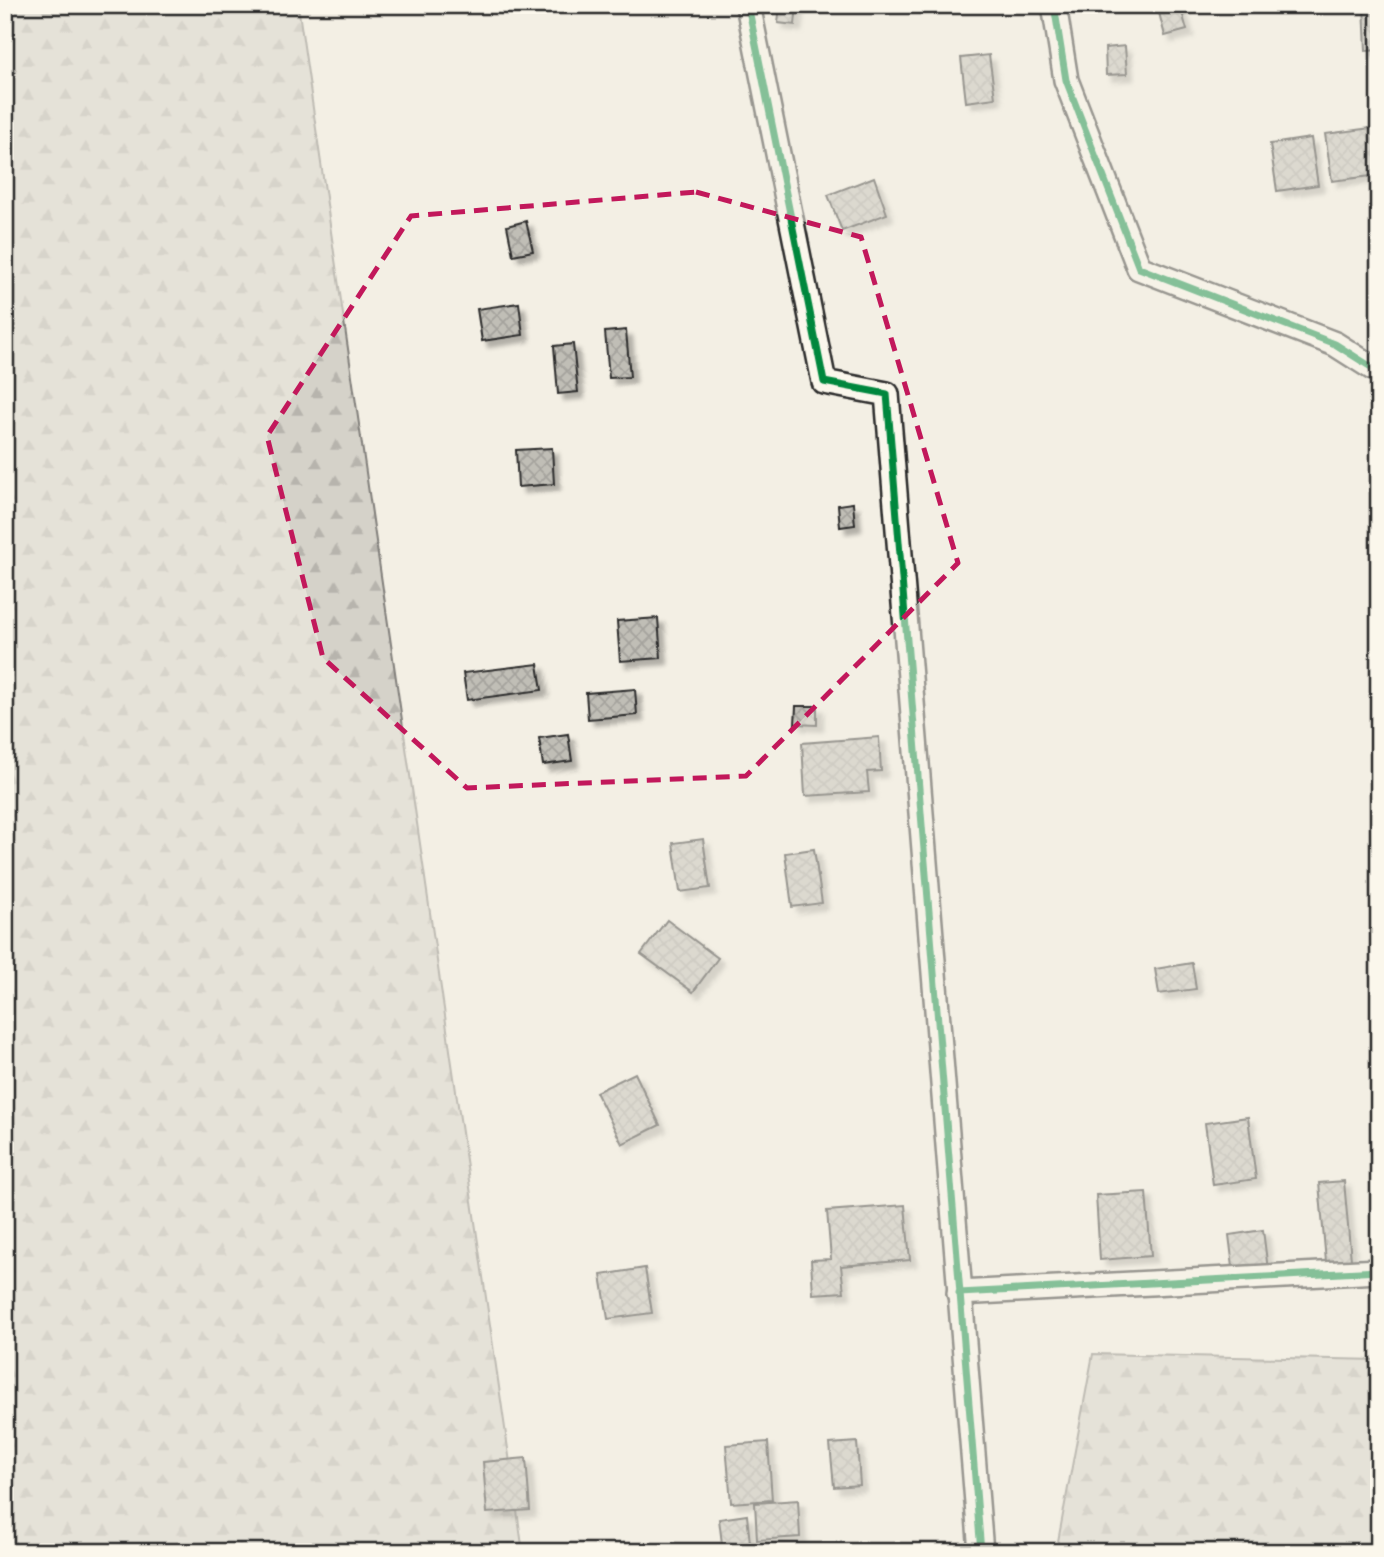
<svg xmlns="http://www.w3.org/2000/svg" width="1384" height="1557" font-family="'Playpen Sans',sans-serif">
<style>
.forest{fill:url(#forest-firs);stroke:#807e7a;stroke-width:2}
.building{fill:url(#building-cross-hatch);stroke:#2b2b2b;stroke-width:2;filter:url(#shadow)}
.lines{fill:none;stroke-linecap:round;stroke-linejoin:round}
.street-casing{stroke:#2b2b2b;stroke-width:28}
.street{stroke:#fbf7ec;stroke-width:23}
.cycleway-casing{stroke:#fbf7ec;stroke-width:11}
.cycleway{stroke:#00873e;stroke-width:7}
.marked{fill:none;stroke:#c2185b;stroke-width:5;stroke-dasharray:14 9;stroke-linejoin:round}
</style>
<defs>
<pattern id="forest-firs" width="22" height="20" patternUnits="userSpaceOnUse" patternTransform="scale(1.75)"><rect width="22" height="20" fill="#d5d2c9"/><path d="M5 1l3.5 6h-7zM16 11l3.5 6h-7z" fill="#b7b4ad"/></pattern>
<pattern id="building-cross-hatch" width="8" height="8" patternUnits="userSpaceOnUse" patternTransform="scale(1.75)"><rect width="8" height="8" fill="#c0beb6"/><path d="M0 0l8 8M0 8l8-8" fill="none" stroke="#a5a39d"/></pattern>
<filter id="shadow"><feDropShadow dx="6" dy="6" stdDeviation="2" flood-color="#0004"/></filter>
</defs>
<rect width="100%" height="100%" fill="#f3efe4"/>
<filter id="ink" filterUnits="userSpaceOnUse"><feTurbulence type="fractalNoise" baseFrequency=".0143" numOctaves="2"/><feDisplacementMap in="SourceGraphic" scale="14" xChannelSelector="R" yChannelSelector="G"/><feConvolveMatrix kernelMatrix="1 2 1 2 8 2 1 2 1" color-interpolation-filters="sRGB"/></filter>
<g filter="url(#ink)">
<!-- forest -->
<g class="forest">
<polygon points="5,5 298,5 523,1552 5,1552 5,85 16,71 5,61"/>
<polygon points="1093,1354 1379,1360 1379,1552 1056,1552"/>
</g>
<!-- building -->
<g class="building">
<polygon points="780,5 797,5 795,25 778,23"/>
<polygon points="1157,5 1180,5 1187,30 1165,36"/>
<polygon points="1364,5 1379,5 1379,50 1366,51"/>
<polygon points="1125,46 1127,74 1106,75 1105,48"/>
<polygon points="989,55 995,98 966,102 961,58"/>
<polygon points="1379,127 1379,175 1332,181 1325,134"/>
<polygon points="1311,138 1318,185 1277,191 1270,144"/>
<polygon points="874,177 887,214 842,231 828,195"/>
<polygon points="526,221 533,251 513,255 507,226"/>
<polygon points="519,303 523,335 482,341 477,309"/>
<polygon points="626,330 630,377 609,378 605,332"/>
<polygon points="573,344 578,392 558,394 554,346"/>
<polygon points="552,448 554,484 518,487 516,450"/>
<polygon points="853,503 855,525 840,527 838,505"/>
<polygon points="658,618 661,658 620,661 617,621"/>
<polygon points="538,664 542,690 467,700 463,673"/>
<polygon points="635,689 637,715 588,719 586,693"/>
<polygon points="796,706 817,706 817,725 795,724"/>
<polygon points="568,734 572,761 543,765 539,738"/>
<polygon points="879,737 881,771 867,772 869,792 805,796 802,743"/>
<polygon points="703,839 710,888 680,892 673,843"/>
<polygon points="814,849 822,903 792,907 785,853"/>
<polygon points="667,920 718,958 693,992 641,954"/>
<polygon points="1192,963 1196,989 1159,994 1155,969"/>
<polygon points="635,1073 660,1125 622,1144 596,1092"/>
<polygon points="1248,1117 1256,1179 1213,1185 1205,1123"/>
<polygon points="1344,1181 1351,1260 1326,1262 1319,1183"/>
<polygon points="1146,1192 1151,1256 1100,1260 1096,1195"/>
<polygon points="905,1205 910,1260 841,1266 844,1292 813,1294 811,1260 831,1259 827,1211"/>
<polygon points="1263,1230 1268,1270 1234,1275 1229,1235"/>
<polygon points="645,1268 652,1313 608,1319 601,1275"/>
<polygon points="768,1442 772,1500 731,1503 726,1445"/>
<polygon points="857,1442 860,1485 834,1487 830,1444"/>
<polygon points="526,1458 530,1510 487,1513 483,1462"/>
<polygon points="798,1500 800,1537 757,1540 755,1503"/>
<polygon points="747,1515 751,1552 723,1552 719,1519"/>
</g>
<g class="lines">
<!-- street casing -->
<g class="street-casing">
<g id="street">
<polyline points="748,5 824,382 887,394 981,1552"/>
<polyline points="1054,5 1066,80 1139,268 1335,344 1379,372"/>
<polyline points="959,1293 1379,1271"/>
</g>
</g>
<!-- street -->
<use href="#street" class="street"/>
<!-- cycleway casing -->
<g class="cycleway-casing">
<g id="cycleway">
<polyline points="748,5 824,382 887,394 981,1552"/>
<polyline points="1054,5 1066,80 1139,268 1335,344 1379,372"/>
<polyline points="959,1293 1379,1271"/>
</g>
</g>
<!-- cycleway -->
<use href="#cycleway" class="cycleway"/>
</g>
</g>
<!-- marked area -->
<path d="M0 0H1384V1557H0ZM696,192L861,237L958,563L746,776L467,788L323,658L267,436L411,216Z" fill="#f3efe4" fill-opacity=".55" fill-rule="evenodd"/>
<path class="marked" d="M696,192L861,237L958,563L746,776L467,788L323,658L267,436L411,216Z"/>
<!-- margin -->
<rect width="1384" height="1557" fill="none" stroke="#fbf7ec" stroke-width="28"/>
<rect x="14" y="14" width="1356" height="1529" fill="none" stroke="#2b2b2b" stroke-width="2.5" filter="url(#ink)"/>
</svg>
